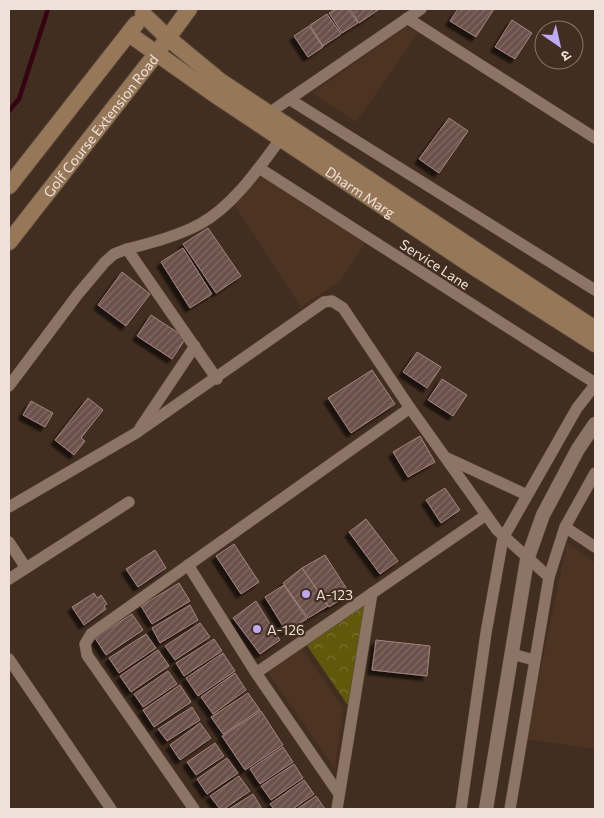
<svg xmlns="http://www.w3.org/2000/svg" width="604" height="818" font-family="Commissioner,'Noto Sans Devanagari',sans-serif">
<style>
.built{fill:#4d3321}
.park{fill:url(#park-crowns)}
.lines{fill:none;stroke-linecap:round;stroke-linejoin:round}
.stream{stroke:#350413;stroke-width:4.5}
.building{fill:url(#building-hatch);stroke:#a2847e;filter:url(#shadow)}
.minor-casing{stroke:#5c4b3f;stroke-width:12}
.tertiary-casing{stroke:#5c4b3f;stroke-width:15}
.secondary-casing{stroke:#5c4b3f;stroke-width:18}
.minor{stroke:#8d7566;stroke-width:11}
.tertiary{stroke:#8d7566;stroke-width:14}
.secondary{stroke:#967858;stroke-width:16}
.poi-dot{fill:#bea9f5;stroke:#422e20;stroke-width:2}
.labels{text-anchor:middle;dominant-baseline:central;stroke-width:4.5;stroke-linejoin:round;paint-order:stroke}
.street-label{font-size:14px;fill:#efe1d9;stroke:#422e20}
.poi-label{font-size:14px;fill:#efe1d9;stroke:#422e20;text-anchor:start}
</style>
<defs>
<pattern id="park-crowns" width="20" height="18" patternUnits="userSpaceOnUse" patternTransform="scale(1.25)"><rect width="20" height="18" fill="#62580c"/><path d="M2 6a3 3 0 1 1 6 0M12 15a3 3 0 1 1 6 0" fill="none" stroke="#79702f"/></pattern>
<pattern id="building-hatch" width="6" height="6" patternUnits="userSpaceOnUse" patternTransform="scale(1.25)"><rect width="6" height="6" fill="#6c514c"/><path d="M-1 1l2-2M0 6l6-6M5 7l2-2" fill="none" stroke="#816a65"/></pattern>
<filter id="shadow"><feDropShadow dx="-4.5" dy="4.5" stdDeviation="1" flood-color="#0009"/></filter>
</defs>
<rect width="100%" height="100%" fill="#422e20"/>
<!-- built -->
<g class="built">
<polygon points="407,27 418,33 356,122 312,93"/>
<polygon points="261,170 369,237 340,281 301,307 233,203"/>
<polygon points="567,543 595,563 595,749 526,739"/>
<polygon points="302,649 343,708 335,769 267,671"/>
</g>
<!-- park -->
<polygon class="park" points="367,601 349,707 306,644"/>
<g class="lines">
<!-- stream -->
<polyline class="stream" points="9,111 19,99 48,9"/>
</g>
<!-- building -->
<g class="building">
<polygon points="336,9 348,9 358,23 342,33 329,13"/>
<polygon points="350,9 377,9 378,10 359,23"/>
<polygon points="458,9 494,9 476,37 450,21"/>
<polygon points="327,14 341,34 323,46 310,25"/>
<polygon points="512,20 532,33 515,59 495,47"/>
<polygon points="309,26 323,47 308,57 294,36"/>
<polygon points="449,118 468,131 439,173 419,159"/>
<polygon points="208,228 241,276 216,293 183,244"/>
<polygon points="183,248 212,294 190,308 161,262"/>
<polygon points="122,272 150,294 126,326 98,305"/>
<polygon points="151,315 186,338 172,359 137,336"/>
<polygon points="417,352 441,367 427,388 403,372"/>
<polygon points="372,370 395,404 351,433 328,398"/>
<polygon points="442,379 467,395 453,416 428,400"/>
<polygon points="88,398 103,410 81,438 85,441 74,455 55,440"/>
<polygon points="31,401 53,413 45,427 23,415"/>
<polygon points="420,436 435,462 408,477 393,452"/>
<polygon points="445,488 460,510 441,523 426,500"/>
<polygon points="366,519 398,561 380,574 349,532"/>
<polygon points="234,544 259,582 241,594 216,556"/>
<polygon points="155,550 166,568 138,587 126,569"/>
<polygon points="325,555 350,594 329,607 302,568"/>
<polygon points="302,568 328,606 308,618 283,583"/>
<polygon points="179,583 190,601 152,624 141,606"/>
<polygon points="284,585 307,619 286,631 265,597"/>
<polygon points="94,593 97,598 101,595 107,604 104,606 106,609 84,625 72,607"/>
<polygon points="256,601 280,640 260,654 233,618"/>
<polygon points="190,605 198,620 160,643 152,628"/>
<polygon points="132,614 143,630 106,655 95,638"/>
<polygon points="200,623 210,637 175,660 165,646"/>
<polygon points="146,634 156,648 119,673 109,658"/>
<polygon points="214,639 222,651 184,676 176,663"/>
<polygon points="376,640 430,646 427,676 372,670"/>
<polygon points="158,650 169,666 131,692 120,676"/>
<polygon points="223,653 235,671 198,696 186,678"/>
<polygon points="168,671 177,684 143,707 134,694"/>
<polygon points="235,673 246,690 213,714 201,697"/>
<polygon points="180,685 191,702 154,727 143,710"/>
<polygon points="248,693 260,710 223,734 211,717"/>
<polygon points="192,707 200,720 167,741 158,729"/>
<polygon points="261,711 283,745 245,770 222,736"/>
<polygon points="200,723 211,738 180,760 170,745"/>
<polygon points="215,743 224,756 196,775 187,762"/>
<polygon points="283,747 293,762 260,784 250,769"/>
<polygon points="227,758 238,773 207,794 197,779"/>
<polygon points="294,764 303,778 271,800 261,786"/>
<polygon points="239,776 250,791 224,809 220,809 210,796"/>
<polygon points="304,780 314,794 293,809 274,809 270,804"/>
<polygon points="253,794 262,809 229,809"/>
<polygon points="316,796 325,809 297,809"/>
</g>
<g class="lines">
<!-- minor casing -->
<g class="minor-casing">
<g id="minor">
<polyline points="407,18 595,138"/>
<polyline points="289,99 595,290"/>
<polyline points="269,113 421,9"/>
<polyline points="259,168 595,383"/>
<path d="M127,249C152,243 178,236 200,224C233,206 259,168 281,138"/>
<polyline points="9,386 78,294 105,262 114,254 127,249 217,379"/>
<polyline points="140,428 195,346"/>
<polyline points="447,458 527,495"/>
<polyline points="9,507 136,433 324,302 332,301 343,308 410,408 497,530 549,577"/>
<polyline points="565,527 595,547"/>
<polyline points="9,542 26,568"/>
<polyline points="188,565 256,673 339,794"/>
<polyline points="9,579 129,502"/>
<polyline points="512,654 534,660"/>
<polyline points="9,659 111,809"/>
<polyline points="256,673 486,515"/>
<polyline points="194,809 87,655 85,644 91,634 410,408"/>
<polyline points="337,809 372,593"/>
<polyline points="461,809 486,633 503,538 577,408 595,385"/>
<polyline points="510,809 549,577 565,527 595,473"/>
</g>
</g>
<!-- tertiary casing -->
<g class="tertiary-casing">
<polyline id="tertiary" points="486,809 527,560 543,515 578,449 595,424"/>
</g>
<!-- secondary casing -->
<g class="secondary-casing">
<g id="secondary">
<polyline points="143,14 168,38 220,81 595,329"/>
<path id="s1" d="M129,34L214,94L474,267L595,344"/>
<polyline points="9,186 136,24"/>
<path id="s2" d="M9,242L156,54L189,9"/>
</g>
</g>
<!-- minor -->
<use href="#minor" class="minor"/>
<!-- tertiary -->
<use href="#tertiary" class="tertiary"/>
<!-- secondary -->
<use href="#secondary" class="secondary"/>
</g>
<!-- markers -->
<g class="poi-dot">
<circle cx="306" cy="594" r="5"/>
<circle cx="257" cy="629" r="5"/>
</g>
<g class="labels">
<!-- street labels -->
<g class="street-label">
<text stroke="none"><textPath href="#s2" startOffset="148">Golf Course Extension Road</textPath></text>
<text stroke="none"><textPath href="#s1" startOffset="280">Dharm Marg</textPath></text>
<text transform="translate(435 264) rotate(33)">Service Lane</text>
</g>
<!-- poi labels -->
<g class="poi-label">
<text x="316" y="594">A-123</text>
<text x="267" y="629">A-126</text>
</g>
</g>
<!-- border -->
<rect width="604" height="818" fill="none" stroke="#efe1d9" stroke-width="20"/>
<!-- north arrow -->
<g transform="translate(559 45) rotate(146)"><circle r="24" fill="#422e20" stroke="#87766a"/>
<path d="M0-4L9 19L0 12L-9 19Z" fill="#bea9f5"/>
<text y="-8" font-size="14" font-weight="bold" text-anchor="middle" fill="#efe1d9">उ</text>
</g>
</svg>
